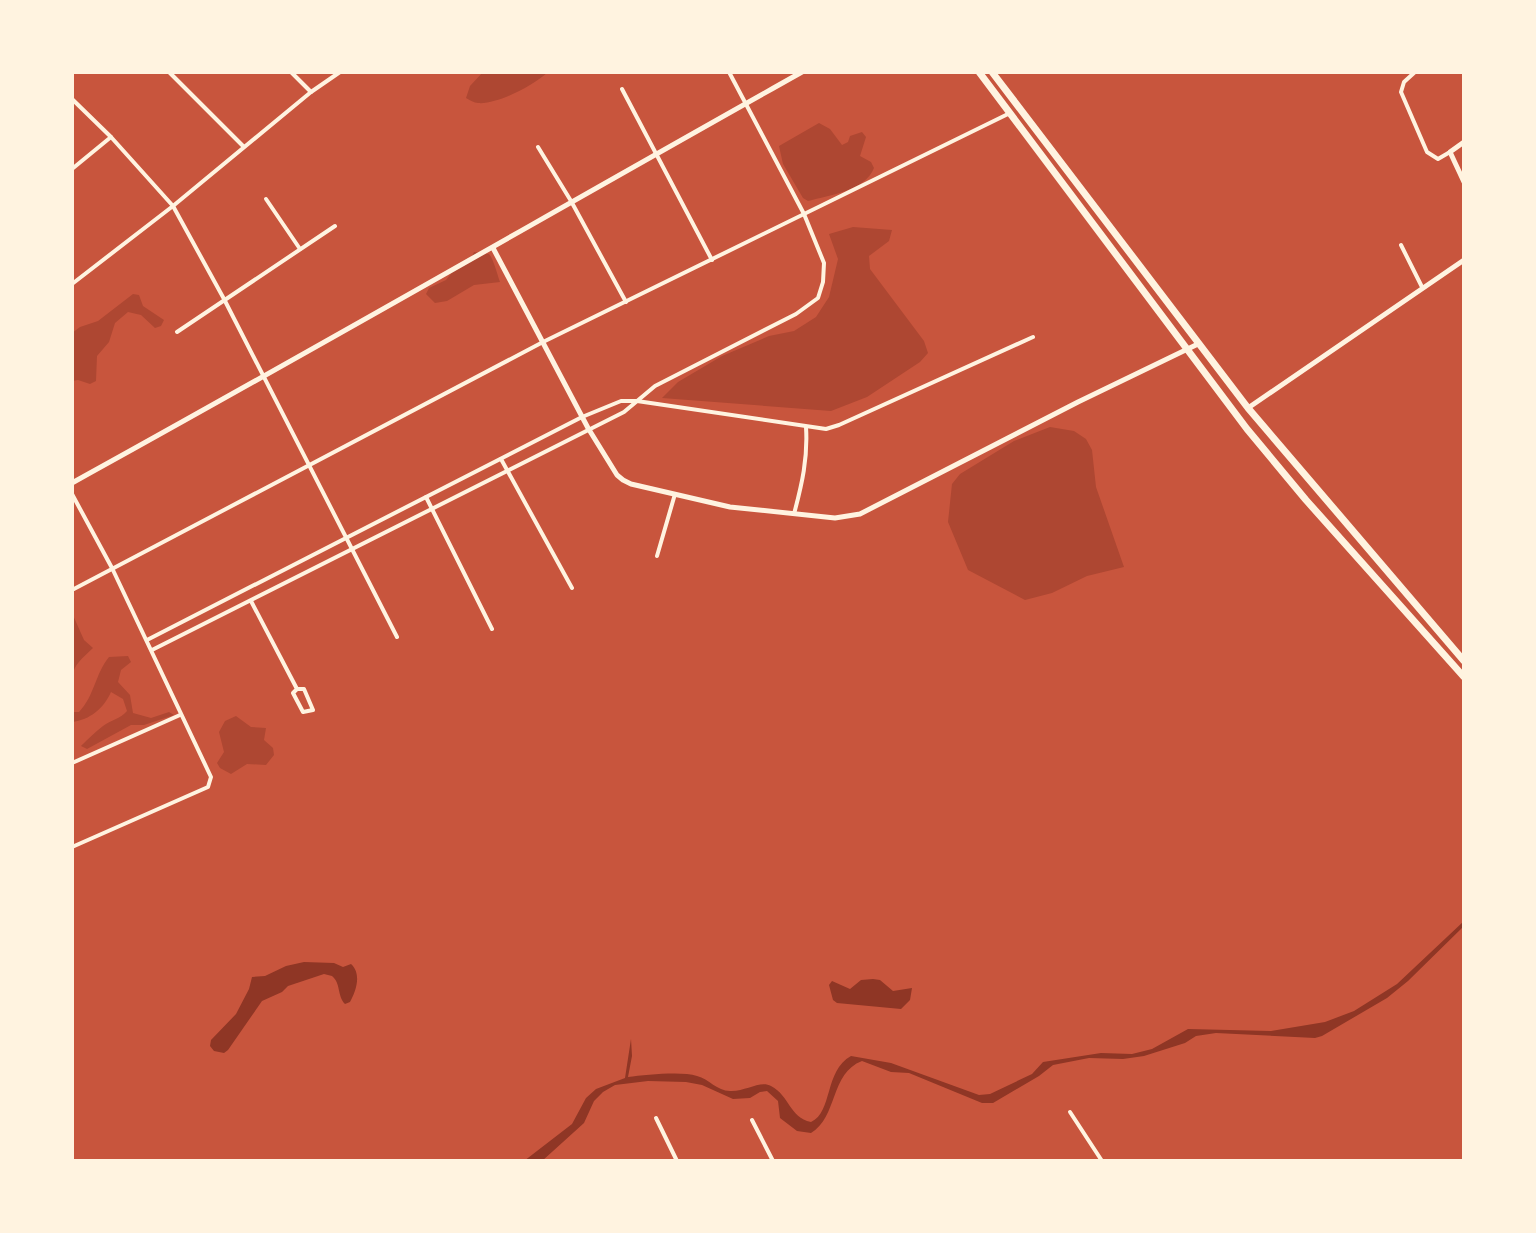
<svg xmlns="http://www.w3.org/2000/svg" width="1536" height="1233" font-family="'Golos Text',sans-serif">
<style>
.green{fill:#ae4732}
.water{fill:#8f3625}
.lines{fill:none;stroke-linecap:round;stroke-linejoin:round}
.minor{stroke:#fff3e0;stroke-width:4}
.tertiary{stroke:#fff3e0;stroke-width:5}
.trunk{stroke:#fff3e0;stroke-width:7}
</style>
<rect width="100%" height="100%" fill="#c8553d"/>
<!-- green -->
<g class="green">
<path d="M483,72H548C534,85 497,105 478,103C474,103 470,100 466,98L470,86Z"/>
<path d="M819,123L830,129L842,145L848,142L850,136L862,132L866,137L860,156L871,162L874,168C865,191 830,195 808,201L803,198L783,164L779,146Z"/>
<polygon points="853,227 892,230 889,241 869,256 870,269 924,341 928,353 920,362 867,397 831,411 662,398 678,382 722,356 769,336 794,331 816,317 829,297 838,259 829,234"/>
<path d="M474,252L489,254C494,260 497,274 500,282L474,285L447,301L435,303L426,294L429,288L446,280L454,270L470,260Z"/>
<polygon points="133,294 139,295 143,306 164,320 161,326 155,328 141,315 128,312 115,323 109,342 97,356 96,381 90,384 78,380 72,381 72,333 80,327 98,321"/>
<polygon points="1050,427 1074,431 1086,439 1092,450 1096,487 1124,567 1087,576 1052,593 1025,600 968,570 948,522 952,484 960,474 1014,441"/>
<path d="M72,613L84,640L93,648C83,658 73,664 72,679Z"/>
<path d="M128,656L131,662L121,670L118,682L130,695L133,713L151,718L169,712L174,715L144,725H131L87,749L81,746C88,739 95,732 103,726C111,720 120,719 127,711L123,699L111,692C104,708 90,720 72,722V712H79C95,695 95,674 109,657Z"/>
<polygon points="236,716 251,727 266,728 264,740 273,748 274,755 266,765 247,764 231,774 220,768 217,763 224,752 219,732 225,721"/>
</g>
<!-- water -->
<g class="water">
<path d="M1464,921V926L1408,981L1387,998L1322,1036L1315,1038L1216,1033L1196,1036L1185,1043L1144,1056L1123,1059L1089,1058L1053,1065L1039,1076L993,1103H982L909,1073L891,1072L862,1061C830,1073 838,1117 811,1133L797,1131L780,1118L778,1101L767,1091L760,1092L750,1098L733,1099L702,1085L686,1082L648,1081L615,1085L603,1092L594,1101L584,1123L542,1161H524L572,1124L586,1098L596,1089L625,1078L631,1039L632,1056L628,1077C646,1075 681,1071 697,1076C709,1079 717,1091 730,1091C745,1092 760,1080 771,1086C790,1096 789,1117 811,1122C833,1112 824,1071 851,1056L891,1063L979,1095L990,1094L1032,1074L1043,1062L1101,1053L1132,1054L1152,1049L1188,1029L1271,1031L1325,1022L1354,1011L1397,984Z"/>
<path d="M304,962L334,963L343,967L351,964C362,974 356,991 350,1002L345,1004C337,996 341,983 332,976L324,974L288,986L282,992L262,1001L228,1050L224,1053L214,1051L210,1046L211,1040L236,1014L249,989L252,977L265,976L286,966Z"/>
<polygon points="873,979 880,980 893,991 912,988 910,1000 901,1009 837,1003 833,1000 829,985 832,981 850,989 861,980"/>
</g>
<g class="lines">
<!-- minor -->
<g class="minor">
<polyline points="169,72 243,146"/>
<polyline points="291,72 311,92"/>
<polyline points="1415,72 1404,82 1401,92 1427,152 1438,159 1450,152"/>
<polyline points="622,89 712,260"/>
<polyline points="72,99 111,137 173,206 224,299 397,637"/>
<polyline points="538,147 571,201 626,302"/>
<polyline points="72,169 111,137"/>
<polyline points="266,199 300,249"/>
<polyline points="1401,245 1422,287"/>
<polyline points="72,284 173,206 311,92 340,72"/>
<polyline points="177,332 335,226"/>
<polyline points="501,459 572,588"/>
<polyline points="72,494 112,568 211,777 208,787 72,847"/>
<polyline points="426,497 492,629"/>
<path d="M794,514C802,484 808,458 806,427"/>
<polyline points="657,556 675,494"/>
<polyline points="72,590 543,342 1008,114"/>
<polyline points="251,601 297,689 293,693 303,712 313,710 304,689 297,689"/>
<polyline points="147,640 582,417 621,401 637,401 826,429 839,425 1033,337"/>
<polyline points="152,650 624,412 655,386 796,314 818,298 823,282 824,263 804,214 729,72"/>
<polyline points="72,763 180,715"/>
<polyline points="1070,1112 1102,1161"/>
<polyline points="656,1118 677,1161"/>
<polyline points="752,1120 773,1161"/>
</g>
<!-- tertiary -->
<g class="tertiary">
<polyline points="1464,142 1450,152 1464,182"/>
<polyline points="493,248 588,428 617,475 623,480 631,484 730,507 835,518 860,514 1078,402 1198,344"/>
<polyline points="1248,408 1464,260"/>
<path d="M72,483C317,348 558,209 802,72"/>
</g>
<!-- trunk -->
<g class="trunk">
<polyline points="979,72 1247,429 1306,500 1464,677"/>
<polyline points="992,72 1248,408 1464,661"/>
</g>
</g>
<!-- border -->
<rect width="1536" height="1233" fill="none" stroke="#fff3e0" stroke-width="148"/>
</svg>
